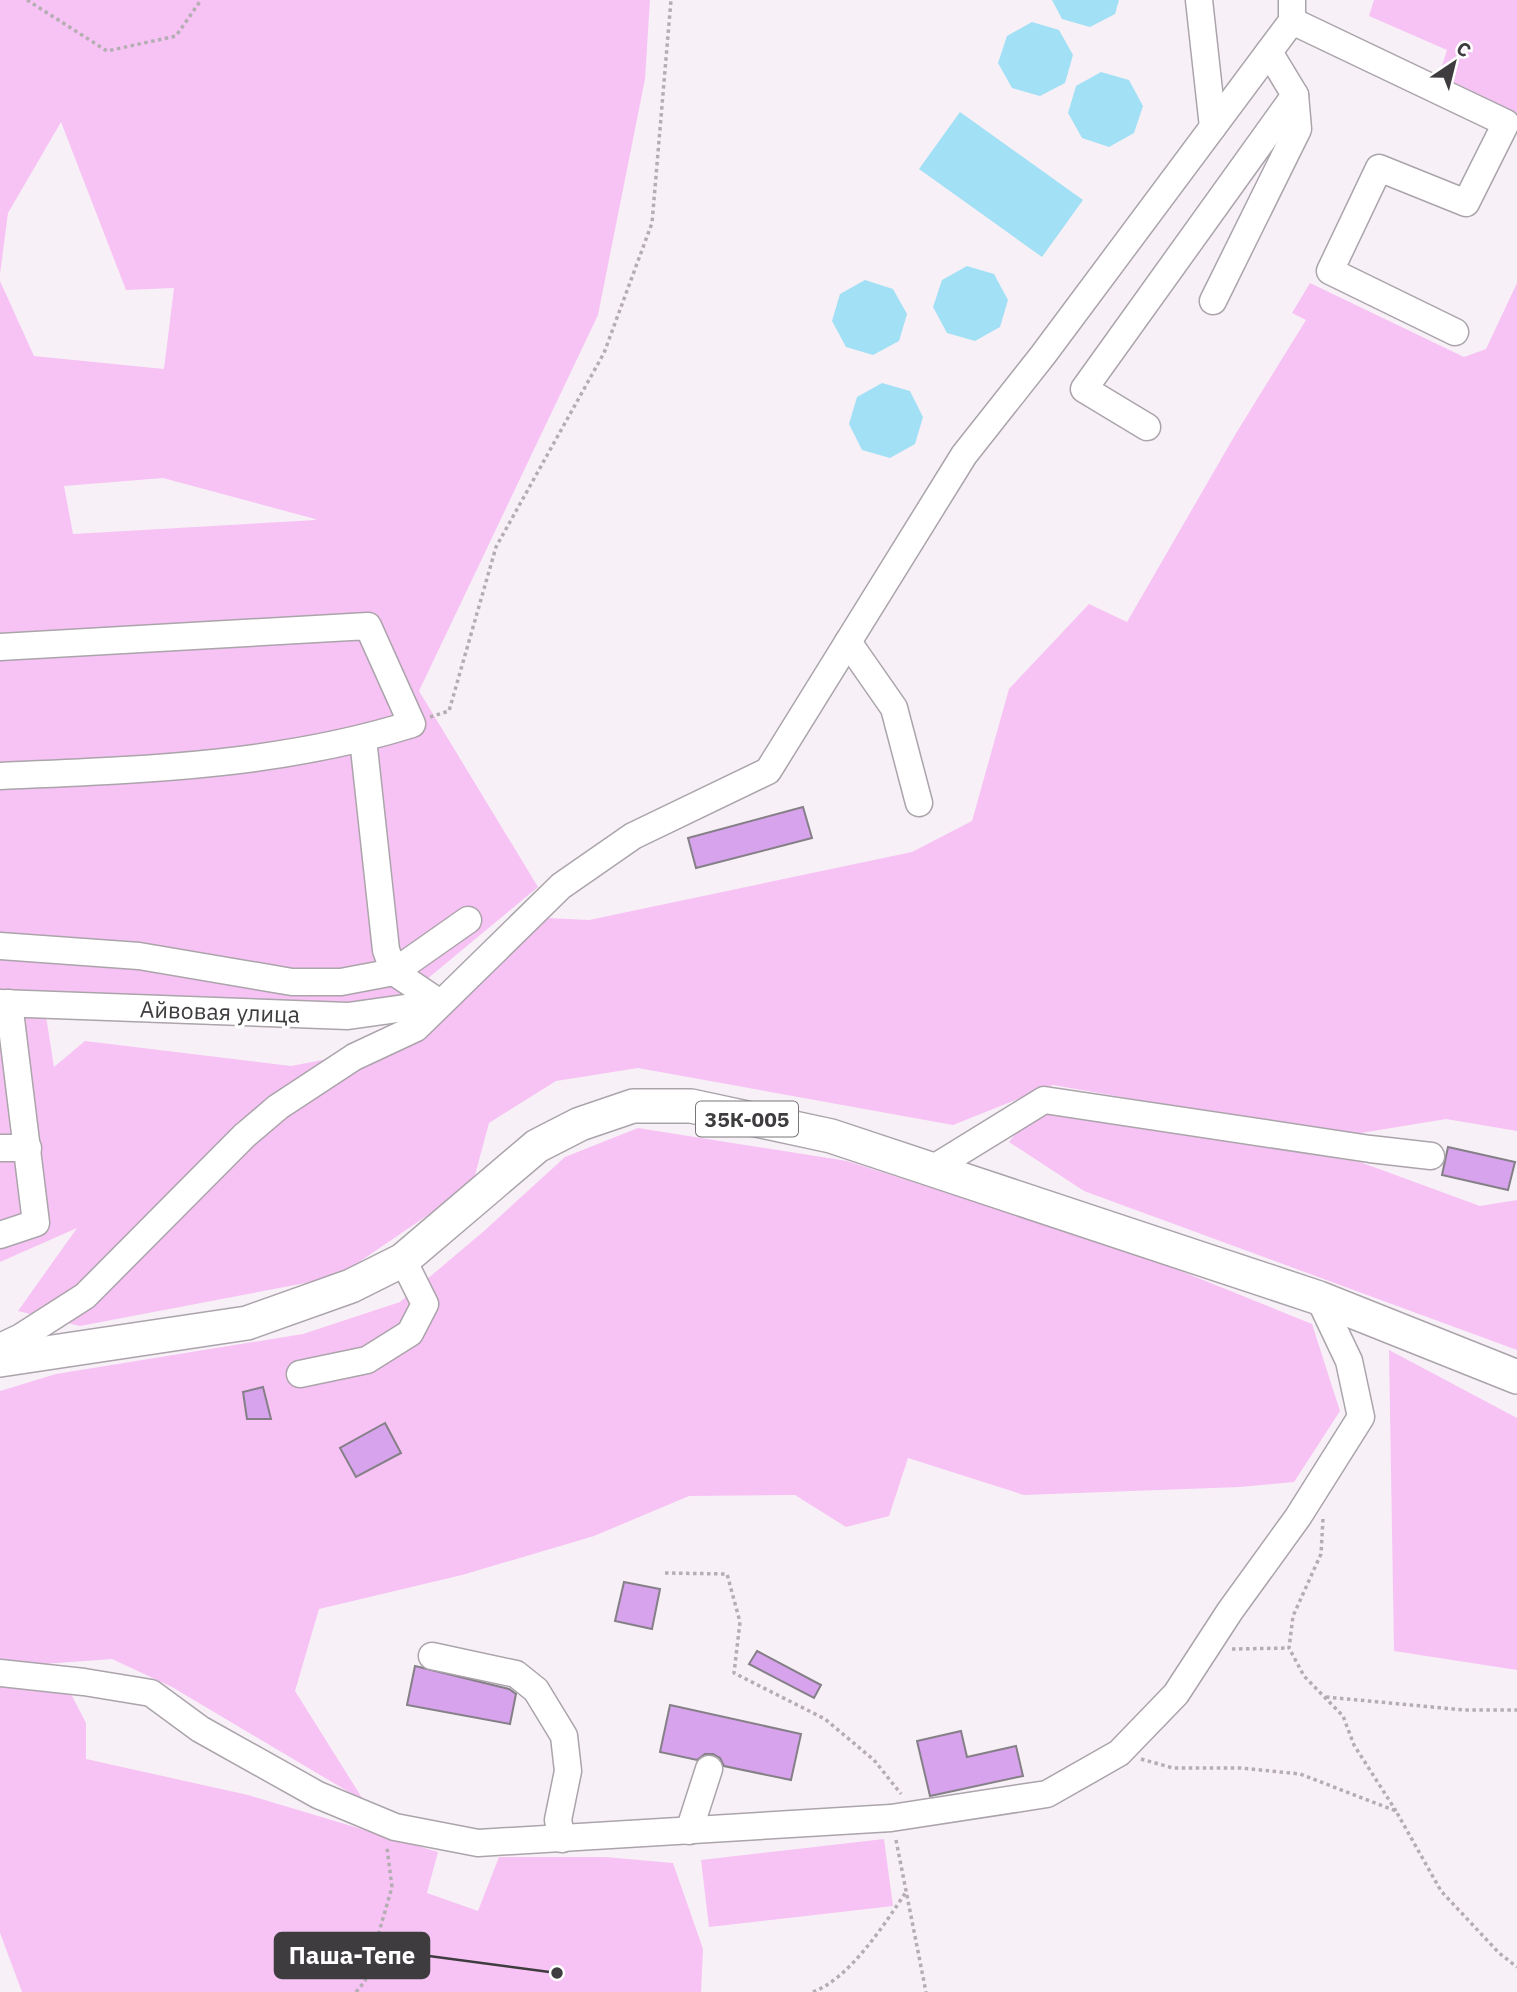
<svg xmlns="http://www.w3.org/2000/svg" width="1517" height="1992" font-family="'IBM Plex Sans',sans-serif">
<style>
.green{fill:#f6c3f4;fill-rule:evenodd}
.water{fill:#a2e0f5}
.building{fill:#d6a3ec;stroke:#857f87;stroke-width:2}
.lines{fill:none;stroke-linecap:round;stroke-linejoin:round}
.minor-casing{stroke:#aba4ab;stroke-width:29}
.major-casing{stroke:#aba4ab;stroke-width:36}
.path{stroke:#b4aeb3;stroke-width:3.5;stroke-dasharray:3.5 3.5;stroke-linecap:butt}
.minor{stroke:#fff;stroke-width:26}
.major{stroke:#fff;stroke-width:33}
.labels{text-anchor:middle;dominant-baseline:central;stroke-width:7;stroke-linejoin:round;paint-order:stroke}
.shield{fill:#fff;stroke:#797679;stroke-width:2}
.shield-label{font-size:21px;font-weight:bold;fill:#3f3c3f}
.street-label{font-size:23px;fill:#3f3c3f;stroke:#fff}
.leader{fill:none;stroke:#3f3c3f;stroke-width:2.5}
.callout-dot{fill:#3f3c3f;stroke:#fff;stroke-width:2.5}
.callout{fill:#3f3c3f;stroke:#3f3c3f;stroke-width:2.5}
.callout-label{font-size:24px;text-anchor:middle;font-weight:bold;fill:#fff}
</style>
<rect width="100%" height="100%" fill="#f8f0f7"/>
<!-- green -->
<g class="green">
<path d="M0,0H650L645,79L598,315L419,691L538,887L391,1009L43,997L54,1067L85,1041L291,1066L416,1042L547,918L589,920L912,852L972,821L1009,689L1089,604L1127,622L1235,435L1306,320L1292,313L1310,283L1464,357L1486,349L1517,283V1131L1446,1119L1343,1136L1053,1085L953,1125L638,1068L556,1081L489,1123L475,1175L453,1198L337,1277L80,1326L18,1311L77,1228L0,1262V281L34,356L164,369L174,288L126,290L61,122L8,213L0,274ZM163,478L315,519L316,520L73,534L64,486Z"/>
<polygon points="1374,0 1517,0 1517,113 1439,75 1447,50 1369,16"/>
<polygon points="1033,1112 1360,1162 1480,1206 1517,1200 1517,1350 1084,1191 1009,1142"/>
<polygon points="638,1128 847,1161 1141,1255 1312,1324 1340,1411 1294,1482 1240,1487 1024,1495 908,1458 889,1516 846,1527 795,1495 689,1496 594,1536 462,1575 319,1609 295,1691 364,1801 172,1687 112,1659 29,1665 0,1663 0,1391 56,1374 303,1334 400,1302 484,1231 565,1157"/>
<polygon points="1389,1350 1517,1418 1517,1670 1394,1651"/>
<polygon points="0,1684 69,1690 86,1723 86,1759 248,1795 438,1852 427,1893 478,1911 499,1857 605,1857 673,1863 703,1949 701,1992 22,1992 0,1933"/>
<polygon points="884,1839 893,1906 709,1927 701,1860"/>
</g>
<!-- water -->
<g class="water">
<polygon points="1052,0 1119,0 1115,14 1090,27 1062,19"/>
<polygon points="1032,22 1059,30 1073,55 1065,83 1040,96 1012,88 998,63 1007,36"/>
<polygon points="1101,72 1129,80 1143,106 1134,133 1109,147 1082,138 1068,113 1076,86"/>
<polygon points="960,112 1083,200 1042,257 919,169"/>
<polygon points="967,266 994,274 1008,300 1000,327 975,341 947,333 933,307 942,280"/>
<polygon points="865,280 893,289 907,314 899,341 873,355 846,347 832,321 840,294"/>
<polygon points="882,383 910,391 923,417 915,444 890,458 862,450 849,424 857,397"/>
</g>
<!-- building -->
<g class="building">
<polygon points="803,807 812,838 696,868 688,838"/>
<polygon points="1448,1147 1515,1162 1508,1190 1442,1175"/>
<polygon points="263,1387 271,1419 247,1419 243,1392"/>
<polygon points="385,1423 401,1453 356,1477 340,1448"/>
<polygon points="624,1582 660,1589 652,1629 615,1621"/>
<polygon points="757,1651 821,1685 814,1698 749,1664"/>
<polygon points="415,1666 509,1689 516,1694 510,1724 407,1705"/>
<polygon points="670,1705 801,1734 791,1780 724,1766 720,1758 713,1754 705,1754 697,1760 660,1752"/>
<polygon points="961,1731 967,1757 1016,1746 1023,1776 930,1796 917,1741"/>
</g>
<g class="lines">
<!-- minor casing -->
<g class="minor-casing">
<g id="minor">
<polyline points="1199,0 1213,127"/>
<polyline points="1292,21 1506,123 1466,203 1379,168 1330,271 1455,332"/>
<polyline points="1213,301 1298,129 1295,95"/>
<polyline points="1147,427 1084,389 1295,95 1269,52"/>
<polyline points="848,642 894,708 919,803"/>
<path d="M0,647L368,626L412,724C279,766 138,770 0,776"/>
<polyline points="363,739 386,950 394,972 468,920"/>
<polyline points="0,946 139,956 292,982 341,982 394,972 440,1003"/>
<polyline points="0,1003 348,1016 440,1003"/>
<polyline points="0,1148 28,1148"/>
<polyline points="932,1169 1044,1100 1370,1149 1431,1156"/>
<polyline points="0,1235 36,1223 9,1003"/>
<polyline points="0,1347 21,1337 85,1296 244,1136 278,1107 354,1057 416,1028 561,886 633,836 768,771 964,455 1043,355 1292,21 1292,0"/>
<polyline points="300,1374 367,1360 410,1333 425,1304 403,1260"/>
<polyline points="432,1656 516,1674 536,1690 564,1736 568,1771 558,1820 562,1839"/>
<polyline points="0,1673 84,1682 151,1693 200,1729 318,1795 395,1827 478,1843 891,1818 1047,1794 1119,1753 1176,1694 1230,1611 1298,1517 1361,1417 1349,1361 1319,1298"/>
<polyline points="689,1831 709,1769"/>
</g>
</g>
<!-- major casing -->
<g class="major-casing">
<polyline id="major" points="0,1360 247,1323 351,1286 403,1260 537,1146 580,1124 633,1106 691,1106 831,1136 1319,1298 1517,1377"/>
</g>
<!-- path -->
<g class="path">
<polyline points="27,0 107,51 176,36 201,0"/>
<polyline points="430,717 449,711 496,547 604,353 652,223 671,0"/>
<polyline points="1323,1519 1321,1554 1293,1616 1289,1648 1304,1676 1343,1716 1354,1745 1396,1811"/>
<polyline points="665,1573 727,1574 740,1622 734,1673 825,1719 874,1760 901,1794"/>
<polyline points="1232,1649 1289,1648"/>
<polyline points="1326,1697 1464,1710 1517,1710"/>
<polyline points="1141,1759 1173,1768 1241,1768 1300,1774 1396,1811 1441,1891 1499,1953 1517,1967"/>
<polyline points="896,1840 926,1992"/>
<polyline points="356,1992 365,1981 392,1887 387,1848"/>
<path d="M813,1992C850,1978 884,1925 906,1892"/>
</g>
<!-- minor -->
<use href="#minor" class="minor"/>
<!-- major -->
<use href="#major" class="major"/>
</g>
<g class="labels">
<!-- shield labels -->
<rect class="shield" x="696" y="1101.5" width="102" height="35" rx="5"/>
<g class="shield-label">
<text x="747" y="1119">35К-005</text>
</g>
<!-- street labels -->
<g class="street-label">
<text transform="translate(220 1011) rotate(2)">Айвовая улица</text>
</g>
</g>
<!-- callouts -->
<path class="leader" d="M557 1973L429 1956"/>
<circle class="callout-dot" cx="557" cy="1973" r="7"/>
<rect class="callout" x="275" y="1933" width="154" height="45" rx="7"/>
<g class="callout-label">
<text x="352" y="1964">Паша-Тепе</text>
</g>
<!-- north arrow -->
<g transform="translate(1454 63) rotate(35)" stroke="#ffffff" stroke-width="5" paint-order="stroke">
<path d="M0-5L12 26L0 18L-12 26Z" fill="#3f3c3f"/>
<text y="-10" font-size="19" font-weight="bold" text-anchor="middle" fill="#3f3c3f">С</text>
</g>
</svg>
